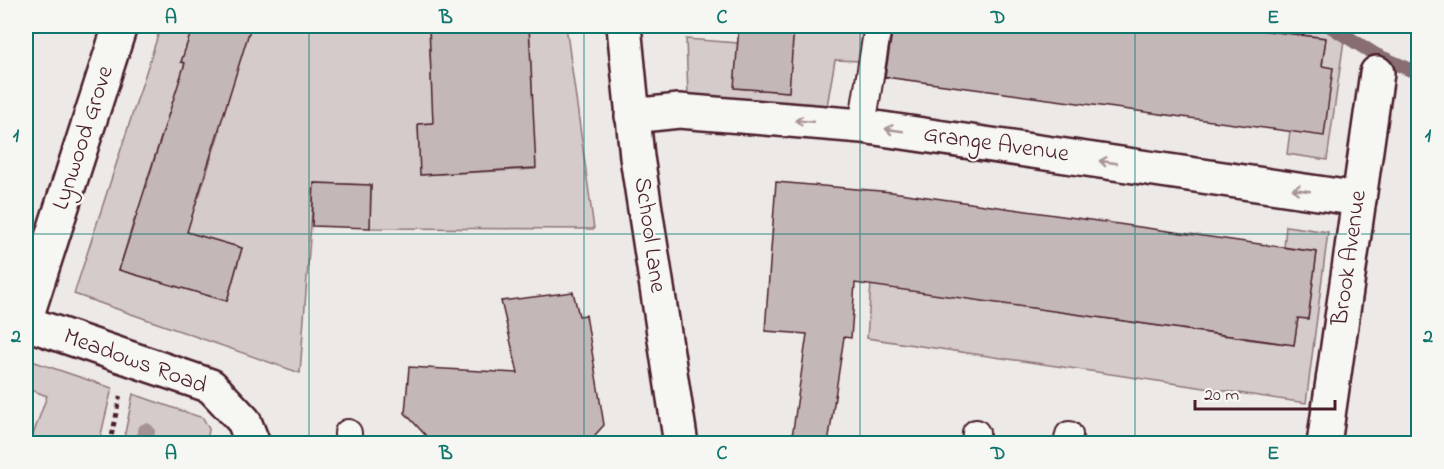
<svg xmlns="http://www.w3.org/2000/svg" width="1444" height="469" font-family="'Indie Flower',sans-serif">
<style>
.green{fill:#d4cbca;stroke:#8f757a;stroke-width:1.5;fill-rule:evenodd}
.lines{fill:none;stroke-linecap:round;stroke-linejoin:round}
.stream{stroke:#886e73;stroke-width:14}
.building{fill:#c4b7b7;stroke:#4a1f2b;stroke-width:1.5}
.lane-casing{stroke:#4a1f2b;stroke-width:30}
.street-casing{stroke:#4a1f2b;stroke-width:38}
.secondary-casing{stroke:#4a1f2b;stroke-width:38}
.path{stroke:#4a1f2b;stroke-width:4;stroke-dasharray:4.5 4.5;stroke-linecap:butt}
.lane{stroke:#f6f6f2;stroke-width:26}
.street{stroke:#f6f6f2;stroke-width:33}
.secondary{stroke:#f6f6f2;stroke-width:33}
.tree{fill:#a69295}
.oneway{stroke:#a99598}
.grid{fill:none;stroke:#0f766e;stroke-width:1.5;stroke-opacity:0.55}
.labels{text-anchor:middle;dominant-baseline:central;stroke-width:4.5;stroke-linejoin:round;paint-order:stroke}
.street-label{font-size:24px;fill:#4a1f2b;stroke:#f6f6f2}
.neatline{fill:none;stroke:#0f766e;stroke-width:2}
.grid-label{font-size:20px;text-anchor:middle;font-weight:bold;fill:#0f766e}
</style>
<rect width="100%" height="100%" fill="#ece9e6"/>
<filter id="ink" filterUnits="userSpaceOnUse"><feTurbulence type="fractalNoise" baseFrequency=".0167" numOctaves="2"/><feDisplacementMap in="SourceGraphic" scale="12" xChannelSelector="R" yChannelSelector="G"/><feConvolveMatrix kernelMatrix="1 2 1 2 8 2 1 2 1" color-interpolation-filters="sRGB"/></filter>
<g filter="url(#ink)">
<!-- green -->
<g class="green">
<path d="M161,26H193L182,62L233,79L251,26H429L432,95L532,91L529,26H566L594,229L370,228L371,185L314,183L300,373L74,294ZM169,113L220,130L199,197L147,180ZM532,116L535,169L421,175L418,124ZM135,217L242,248L227,301L119,270Z"/>
<polygon points="794,26 867,26 861,61 835,60 827,106 688,96 686,39 738,43 735,88 788,92"/>
<polygon points="1225,26 1322,26 1344,40 1327,160 1287,154 1290,131 1333,68 1322,66 1326,38 1279,32 1275,60 1258,30"/>
<polygon points="1286,226 1328,232 1306,403 867,338 871,284 1159,326 1163,299 1180,329 1226,336 1231,308 1250,311 1246,339 1294,345 1298,318 1308,319 1317,252 1284,248"/>
<polygon points="26,359 112,388 99,443 30,443 47,396 26,388"/>
<polygon points="133,394 203,418 209,429 207,443 123,443"/>
</g>
<g class="lines">
<!-- stream -->
<polyline class="stream" points="1330,26 1376,55 1418,73"/>
</g>
<!-- building -->
<g class="building">
<polygon points="193,26 251,26 187,232 242,248 227,301 119,270 185,63 181,62"/>
<polygon points="429,26 529,26 536,168 420,175 418,124 433,123"/>
<polygon points="739,26 794,26 789,92 734,88"/>
<polygon points="893,26 1225,26 1326,38 1322,66 1333,68 1324,136 885,77"/>
<polygon points="776,182 892,192 1317,252 1308,319 1298,318 1294,345 855,283 851,338 844,337 828,444 791,444 807,334 765,331"/>
<polygon points="314,183 371,185 370,228 312,226"/>
<polygon points="573,292 579,316 586,315 604,425 587,444 465,444 429,439 405,413 409,367 518,373 501,301"/>
</g>
<g class="lines">
<!-- lane casing -->
<g class="lane-casing">
<g id="lane">
<polyline points="862,126 878,26"/>
<polyline points="348,444 348,433"/>
<polyline points="975,444 976,433"/>
<polyline points="1067,444 1069,435"/>
</g>
</g>
<!-- street casing -->
<g class="street-casing">
<g id="street">
<polyline points="632,116 679,111 862,126 1359,199"/>
<polyline points="26,318 120,26"/>
<polyline points="26,323 211,386 244,421 253,444"/>
<polyline points="1324,444 1377,73"/>
</g>
</g>
<!-- secondary casing -->
<g class="secondary-casing">
<polyline id="secondary" points="624,26 637,157 681,444"/>
</g>
<!-- path -->
<g class="path">
<polyline points="725,439 741,436"/>
<polyline points="110,444 120,396"/>
</g>
<!-- lane -->
<use href="#lane" class="lane"/>
<!-- street -->
<use href="#street" class="street"/>
<!-- secondary -->
<use href="#secondary" class="secondary"/>
</g>
<!-- trees -->
<circle class="tree" cx="146" cy="432" r="9"/>
<!-- one-way arrows -->
<defs><path id="oneway-shaft" d="M-6 0H5M1.5-3L5.5 0L1.5 3" fill="none" stroke-width="1.6" stroke-linecap="round" stroke-linejoin="round" transform="scale(1.5)"/></defs>
<g class="oneway">
<use href="#oneway-shaft" transform="translate(804 121) rotate(-175)"/>
<use href="#oneway-shaft" transform="translate(894 130) rotate(-172)"/>
<use href="#oneway-shaft" transform="translate(1108 162) rotate(-172)"/>
<use href="#oneway-shaft" transform="translate(1301 190) rotate(-172)"/>
</g>
</g>
<!-- grid -->
<path class="grid" d="M309,26V444M584,26V444M860,26V444M1135,26V444M26,234H1418"/>
<g class="labels">
<!-- street labels -->
<g class="street-label">
<text transform="translate(84 138) rotate(-72)">Lynwood Grove</text>
<text transform="translate(996 145) rotate(8)">Grange Avenue</text>
<text transform="translate(649 235) rotate(82)">School Lane</text>
<text transform="translate(1350 258) rotate(-82)">Brook Avenue</text>
<text transform="translate(135 362) rotate(20)">Meadows Road</text>
</g>
</g>
<!-- margin -->
<rect width="1444" height="469" fill="none" stroke="#f6f6f2" stroke-width="66"/>
<!-- scale -->
<path d="M1195 400v9h140v-9" fill="none" stroke="#4a1f2b" stroke-width="3"/>
<text x="1204" y="400" font-size="18" fill="#4a1f2b" stroke="#f6f6f2" stroke-width="4.5" paint-order="stroke">20 m</text>
<rect x="33" y="33" width="1378" height="403" class="neatline"/>
<g class="grid-label">
<text x="171" y="23">A</text>
<text x="446" y="23">B</text>
<text x="722" y="23">C</text>
<text x="998" y="23">D</text>
<text x="1273" y="23">E</text>
<text x="16" y="141">1</text>
<text x="1428" y="141">1</text>
<text x="16" y="342">2</text>
<text x="1428" y="342">2</text>
<text x="171" y="459">A</text>
<text x="446" y="459">B</text>
<text x="722" y="459">C</text>
<text x="998" y="459">D</text>
<text x="1273" y="459">E</text>
</g>
</svg>
